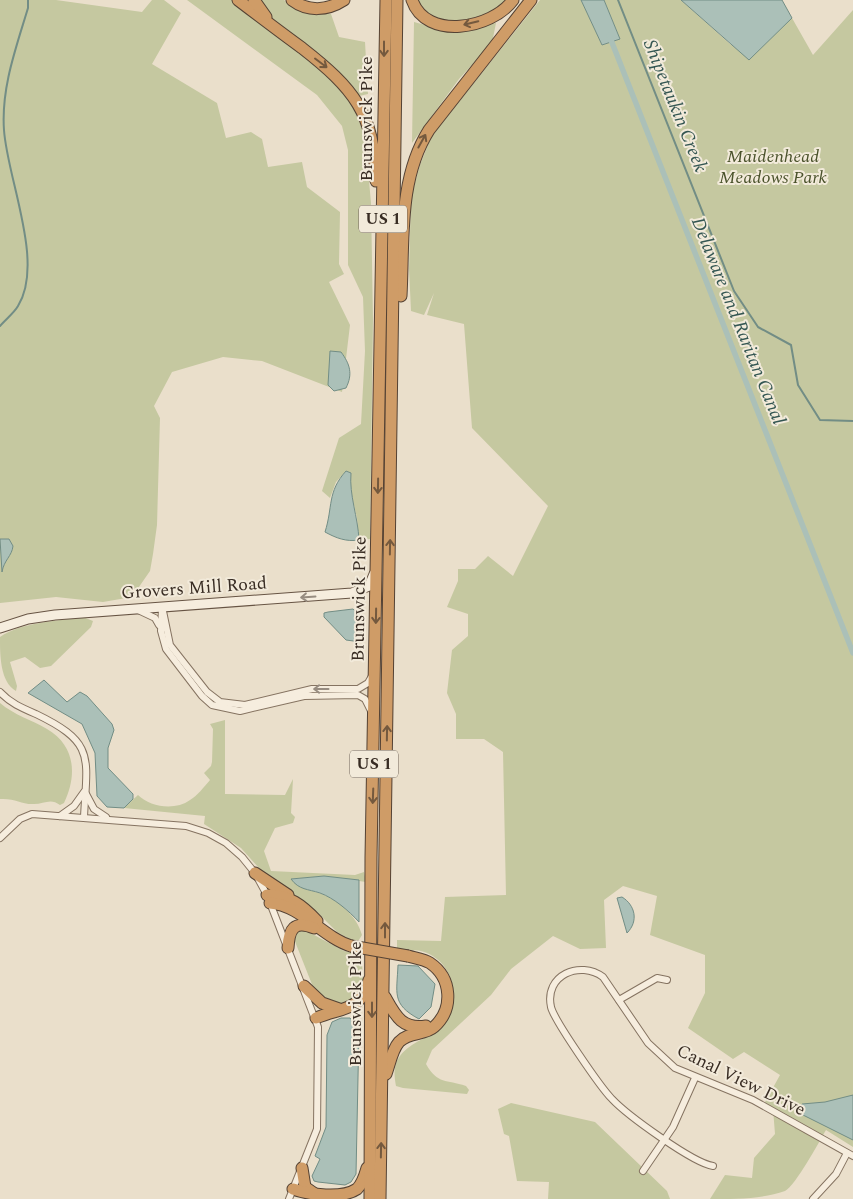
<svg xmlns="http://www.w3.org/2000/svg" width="853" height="1199" font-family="Spectral,serif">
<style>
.green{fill:#c5c8a0}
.water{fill:#abc0b8;stroke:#728d85}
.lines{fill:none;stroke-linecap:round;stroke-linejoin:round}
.stream{stroke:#728d85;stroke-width:2}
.canal{stroke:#abc0b8;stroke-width:5.5}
.street-casing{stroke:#857361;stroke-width:8}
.secondary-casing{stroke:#675444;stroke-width:11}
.highway-casing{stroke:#544234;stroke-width:13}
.street{stroke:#f6edde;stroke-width:6}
.secondary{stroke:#f6edde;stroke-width:9}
.highway{stroke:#cf9c67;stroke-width:11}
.highway-bridge-casing{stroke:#544234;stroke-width:13;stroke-linecap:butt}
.highway-bridge{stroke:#cf9c67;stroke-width:11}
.oneway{stroke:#74593e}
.oneway2{stroke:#978c80}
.labels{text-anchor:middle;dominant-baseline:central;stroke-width:4;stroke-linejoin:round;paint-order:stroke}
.shield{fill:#f2eada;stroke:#70655a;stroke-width:1}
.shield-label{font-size:16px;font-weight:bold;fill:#382c23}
.street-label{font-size:18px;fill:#382c23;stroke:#f2eada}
.park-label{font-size:18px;font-style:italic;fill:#4a522b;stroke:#f2eada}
.water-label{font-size:19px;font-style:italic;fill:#345652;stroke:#f2eada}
</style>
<rect width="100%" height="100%" fill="#eadfcb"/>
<!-- green -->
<g class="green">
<polygon points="0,0 56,0 142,12 152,0 164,0 181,13 152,64 217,103 226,138 251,132 262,139 268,167 302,162 307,187 340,212 339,264 344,274 329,282 350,325 342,392 262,361 223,357 172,372 154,406 160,418 157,525 153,554 150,571 132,597 103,602 56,597 0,603"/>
<polygon points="187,0 284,0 295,9 331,14 339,37 365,42 368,94 350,98 365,136 371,203 373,319 370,539 359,540 357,518 346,471 336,482 330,498 322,491 339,438 361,424 365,351 363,297 348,265 348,150 342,126 317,95"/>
<polygon points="415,0 510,0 494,12 459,22 436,20"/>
<path d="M540,0H581L602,45L620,39L604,0H681L730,44L750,58L792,18L813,55L853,10V1147L826,1130C819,1142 796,1185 785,1191C762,1199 735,1199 710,1199L725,1175L752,1178L754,1158L775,1134L773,1109L764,1104L780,1075L744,1052L733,1059L688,1028L705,993V955L650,935L657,896L623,886L604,900L606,948L580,949L553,936L511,969L491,995L432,1050L426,1064C438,1085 446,1079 466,1086L469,1090L467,1094L403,1088L396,1086C394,1075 393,1065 400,1056C411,1041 431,1038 443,1025C462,1003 455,965 427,953C418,949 407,950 397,949V940L441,941L445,897L506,895L503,752L484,739H456V714L447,693L452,650L468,636V614L447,607L458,581V569H475L488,556L513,576L548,506L472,428L464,324L427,315L434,293L424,315L411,311L409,269L411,197L420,165L431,137Z"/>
<path d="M414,22C449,32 461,32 496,23L492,43L459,79L412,143Z"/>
<path d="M83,617L93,621L91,627L51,666L40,668L25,657L10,662L17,686L16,691C0,682 0,655 0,637C22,622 57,621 83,617Z"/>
<path d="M0,703C14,715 32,720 47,729C76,746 77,776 64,803L60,805C50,797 43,805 32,804C21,804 14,798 0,799Z"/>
<path d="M225,720V794L285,795L293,779L291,813L295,817L293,823L275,828L264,851L271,871L355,875L364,872L366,882L324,876L292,879C299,889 308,889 319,893C338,899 357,916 362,935L357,943L337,932L317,912L267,877L241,848L204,824L205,816L124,808L138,795C150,807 175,811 190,800C197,796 204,787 210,780L204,773L211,766L212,762L213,729L210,724Z"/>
<polygon points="303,929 344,951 361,954 364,988 356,1002 331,1006 315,992 294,939 296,932"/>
<polygon points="511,1103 595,1122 667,1191 670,1199 548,1199 549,1182 517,1181 509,1136 504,1134 498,1109"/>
</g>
<!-- water -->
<g class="water">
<polygon points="581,0 604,0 620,39 602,45"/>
<polygon points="681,0 782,0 792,18 749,60"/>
<path d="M330,351L341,352C350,364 353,374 346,388L334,391L328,385Z"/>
<path d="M346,471L351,473C349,495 358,517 359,540C346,542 336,538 325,532C333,507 327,492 346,471Z"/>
<path d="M0,539H9L13,546C12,556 4,560 2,572Z"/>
<polygon points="353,609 362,617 361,642 346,640 324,617 324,613 328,612"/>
<polygon points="44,680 67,702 80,692 87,696 112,724 114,730 108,748 108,768 133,794 133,799 124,808 107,807 97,796 95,753 82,724 28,693"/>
<path d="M324,876L359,880V922C349,911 334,898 320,893C308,889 299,890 291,879Z"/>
<path d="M622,897C635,905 639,921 627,933L617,898Z"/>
<path d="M398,965L418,966L435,984L431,1007L419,1019C391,1004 397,993 398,965Z"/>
<polygon points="341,1018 350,1018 359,1029 356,1174 351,1182 345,1185 318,1182 314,1181 312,1176 320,1159 315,1156 326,1127 327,1035 332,1022"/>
<polygon points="853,1095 853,1140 801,1114 802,1104 825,1102"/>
</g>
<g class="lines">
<!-- stream -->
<g class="stream">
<polyline points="618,0 734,291 758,327 791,345 798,385 820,420 853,421"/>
<path d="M0,326C6,319 14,313 18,306C45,263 7,178 4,130C1,88 16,48 28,8V0"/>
</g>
<!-- canal -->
<polyline class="canal" points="609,35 853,653"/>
<!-- street casing -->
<g class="street-casing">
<g id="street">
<polyline points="162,607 161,631 166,649 202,696 212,705 240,711 304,696 358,695 365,699 371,711"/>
<polyline points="138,610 155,618 159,625"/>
<polyline points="163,611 170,645 207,692 220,702 245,705 312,689 358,689 368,683 372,676"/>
<path d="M0,692C10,703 22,708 36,714C96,743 87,757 84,817"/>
<polyline points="86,794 94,809 106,817"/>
<polyline points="60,816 74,806 84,792"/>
<polyline points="0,838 20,819 32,814 186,826 208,833 226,843 242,857 255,873 267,895 318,1027 317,1129 289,1199"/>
<polyline points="619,1000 657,978 667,980"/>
<path d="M713,1166C693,1163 627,1115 612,1099C601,1088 554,1020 551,1007C544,975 580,960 603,977L648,1043L675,1068L753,1100L853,1156"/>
<polyline points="643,1171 673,1127 695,1078"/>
<polyline points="813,1199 836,1174 847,1153"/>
</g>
</g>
<!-- secondary casing -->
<g class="secondary-casing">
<polyline id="secondary" points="0,628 28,619 55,615 352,593 369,586 374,574"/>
</g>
<!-- highway casing -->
<g class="highway-casing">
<g id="highway">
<path d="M238,0C259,16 280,32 302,48C353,88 375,113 376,181"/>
<polyline points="254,0 266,17"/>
<path d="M292,0C308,12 327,11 344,0"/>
<path d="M412,0C426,41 492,29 513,0"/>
<path d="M401,296C404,241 398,179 429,130L531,0"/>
<polyline points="255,873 288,895"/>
<path d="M267,895C289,895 302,905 317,921"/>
<path d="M270,903C301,905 322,937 351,946"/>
<path d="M288,948C289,929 294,920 314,928"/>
<polyline points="304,986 322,1003 339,1009"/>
<path d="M385,997C395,1015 402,1030 426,1026"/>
<path d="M316,1018C342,1007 361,1012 369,980"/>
<path d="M386,1074C390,1063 392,1050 399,1042C409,1031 424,1036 434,1027C454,1009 452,978 430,963C424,959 415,958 408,956"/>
<polyline points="302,1168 305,1187 315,1194"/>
<path d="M293,1189C310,1195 342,1199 357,1189C363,1183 365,1175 367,1168"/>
<polyline points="370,1199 371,858 386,0"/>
<polyline points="380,1199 397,0"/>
</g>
</g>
<!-- street -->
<use href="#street" class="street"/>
<!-- secondary -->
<use href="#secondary" class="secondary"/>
<!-- highway -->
<use href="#highway" class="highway"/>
<!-- highway-bridge casing -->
<g class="highway-bridge-casing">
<polyline id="highway-bridge" points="351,946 408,956"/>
</g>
<!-- highway-bridge -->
<use href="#highway-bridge" class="highway-bridge"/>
</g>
<!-- one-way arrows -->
<defs><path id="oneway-shaft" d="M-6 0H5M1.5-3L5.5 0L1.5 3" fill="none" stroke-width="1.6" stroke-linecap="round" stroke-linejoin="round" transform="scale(1.25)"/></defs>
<g class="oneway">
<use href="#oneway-shaft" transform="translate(471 23) rotate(167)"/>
<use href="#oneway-shaft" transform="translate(384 49) rotate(90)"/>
<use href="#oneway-shaft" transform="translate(321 63) rotate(37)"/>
<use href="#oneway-shaft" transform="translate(422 141) rotate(-61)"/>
<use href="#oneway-shaft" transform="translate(378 486) rotate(91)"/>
<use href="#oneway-shaft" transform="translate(390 547) rotate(-89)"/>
<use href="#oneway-shaft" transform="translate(376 616) rotate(91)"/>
<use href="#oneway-shaft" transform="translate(387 733) rotate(-89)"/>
<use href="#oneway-shaft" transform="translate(373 796) rotate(92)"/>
<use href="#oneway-shaft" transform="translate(385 930) rotate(-90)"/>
<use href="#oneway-shaft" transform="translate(372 1010) rotate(90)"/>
<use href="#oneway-shaft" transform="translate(381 1150) rotate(-89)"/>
</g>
<g class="oneway2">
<use href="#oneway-shaft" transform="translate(308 597) rotate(176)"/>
<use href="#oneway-shaft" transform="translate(321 689) rotate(180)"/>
</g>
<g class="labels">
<!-- shield labels -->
<g class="shield">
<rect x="359" y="205.5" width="48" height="27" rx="4"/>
<rect x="350" y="750.5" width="48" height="27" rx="4"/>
</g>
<g class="shield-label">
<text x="383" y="219">US 1</text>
<text x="374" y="764">US 1</text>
</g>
<!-- street labels -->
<g class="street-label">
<text transform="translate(366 119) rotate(-90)">Brunswick Pike</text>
<text transform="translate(194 588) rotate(-4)">Grovers Mill Road</text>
<text transform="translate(359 599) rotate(-89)">Brunswick Pike</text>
<text transform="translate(355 1004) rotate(-90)">Brunswick Pike</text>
<text transform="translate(741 1080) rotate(26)">Canal View Drive</text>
</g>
<!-- park labels -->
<g class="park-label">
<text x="773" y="156">Maidenhead<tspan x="773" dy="21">Meadows Park</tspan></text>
</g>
<!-- water labels -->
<g class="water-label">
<text transform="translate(675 106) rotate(68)">Shipetaukin Creek</text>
<text transform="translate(738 321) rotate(68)">Delaware and Raritan Canal</text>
</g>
</g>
</svg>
